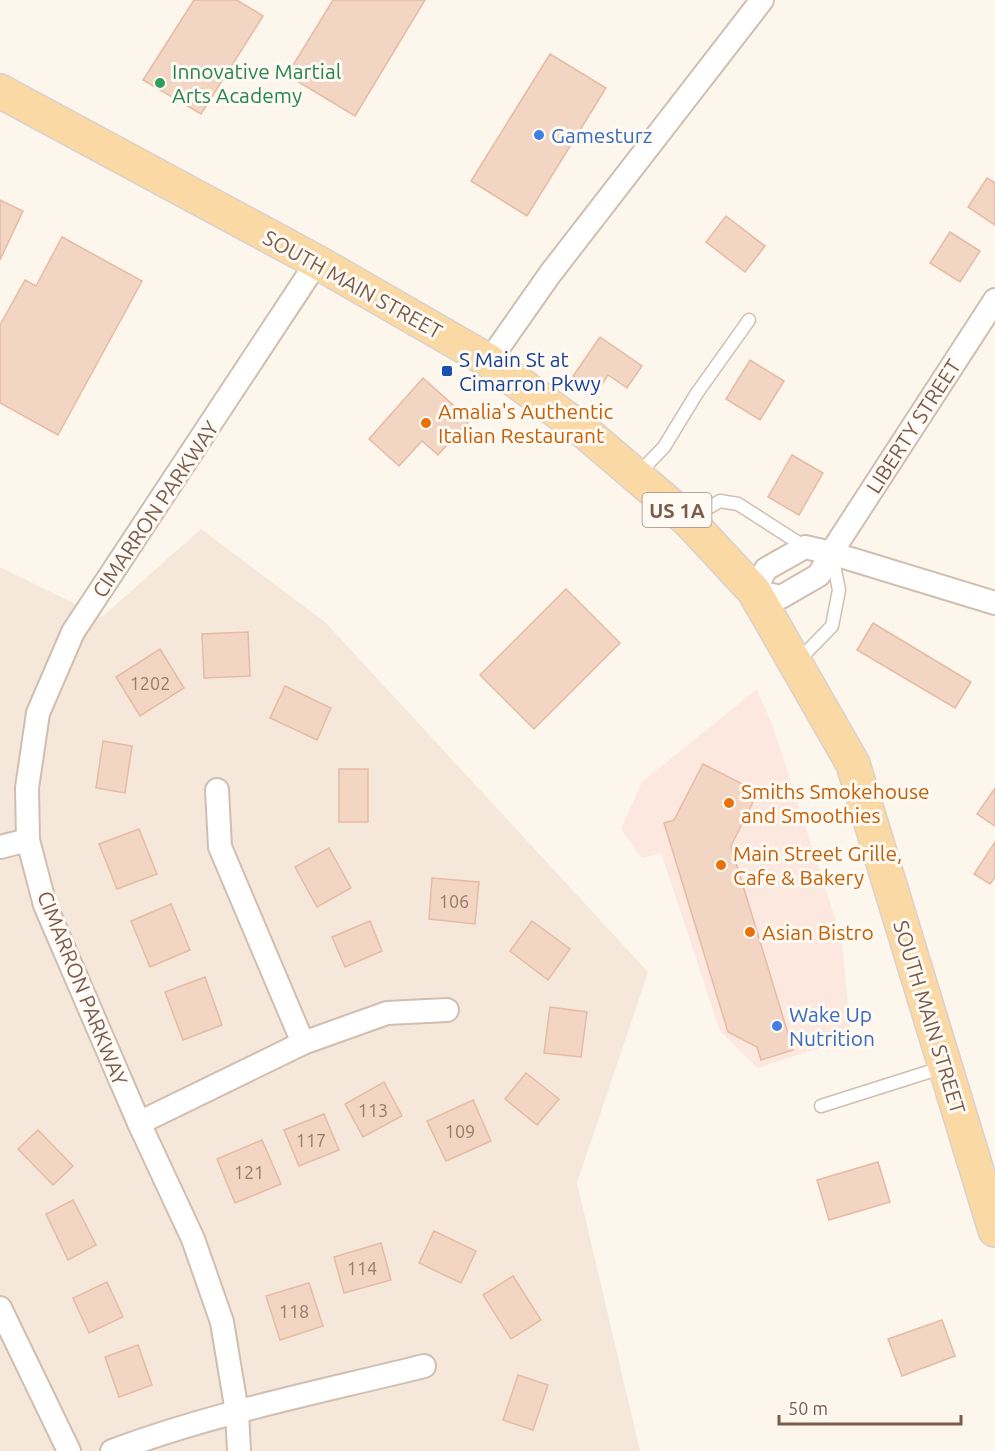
<svg xmlns="http://www.w3.org/2000/svg" width="995" height="1451" font-family="Ubuntu,sans-serif">
<style>
.residential{fill:#f5e8da}
.commercial{fill:#fde8e0}
.building{fill:#f3d5c3;stroke:#e6bba3;stroke-width:1.5}
.lines{fill:none;stroke-linecap:round;stroke-linejoin:round}
.service-casing{stroke:#d1beb0;stroke-width:15}
.minor-casing{stroke:#d1beb0;stroke-width:26}
.primary-casing{stroke:#dad1cd;stroke-width:36}
.service{stroke:#fff;stroke-width:12}
.minor{stroke:#fff;stroke-width:22}
.primary{stroke:#fbd9a5;stroke-width:33}
.leisure-dot{fill:#2e9e5b;stroke:#fffaf3;stroke-width:2}
.shop-dot{fill:#3f7fe0;stroke:#fffaf3;stroke-width:2}
.transit-dot{fill:#1a4fb4;stroke:#fffaf3;stroke-width:2}
.food-dot{fill:#e8710a;stroke:#fffaf3;stroke-width:2}
.labels{text-anchor:middle;dominant-baseline:central;stroke-width:6;stroke-linejoin:round;paint-order:stroke}
.number-label{font-size:18px;fill:#987a6a}
.shield{fill:#fffaf3;stroke:#a28b7f;stroke-width:1.5}
.shield-label{font-size:20px;font-weight:bold;fill:#7a5c4d}
.leisure-label{font-size:21px;fill:#27864d;stroke:#fffaf3;text-anchor:start}
.shop-label{font-size:21px;fill:#366cbe;stroke:#fffaf3;text-anchor:start}
.street-label{font-size:21px;fill:#7a5c4d;stroke:#fffaf3}
.transit-label{font-size:21px;fill:#164399;stroke:#fffaf3;text-anchor:start}
.food-label{font-size:21px;fill:#c56008;stroke:#fffaf3;text-anchor:start}
</style>
<rect width="100%" height="100%" fill="#fdf6ec"/>
<!-- residential -->
<polygon class="residential" points="201,529 325,622 648,972 577,1183 640,1451 0,1451 0,567 102,617"/>
<!-- commercial -->
<polygon class="commercial" points="757,689 773,727 842,939 851,1038 757,1068 720,1031 661,853 642,858 621,829 642,782"/>
<!-- building -->
<g class="building">
<polygon points="194,0 237,0 263,16 201,114 143,80"/>
<polygon points="333,0 425,0 355,116 287,75"/>
<polygon points="550,54 606,88 527,216 471,181"/>
<polygon points="987,178 995,183 995,225 968,207"/>
<polygon points="0,200 23,211 0,260"/>
<polygon points="726,216 765,246 745,272 706,242"/>
<polygon points="950,232 980,251 960,282 930,263"/>
<polygon points="62,237 142,281 58,435 0,403 0,325 25,280 36,286"/>
<polygon points="600,337 642,366 627,388 608,375 597,392 573,376"/>
<polygon points="750,360 784,381 760,420 726,399"/>
<polygon points="423,378 470,420 438,455 422,441 399,466 369,439"/>
<polygon points="792,455 823,473 799,515 768,497"/>
<polygon points="566,589 620,643 534,729 480,675"/>
<polygon points="873,623 971,682 955,708 857,650"/>
<polygon points="248,632 250,676 204,678 202,634"/>
<polygon points="160,649 184,688 140,716 116,677"/>
<polygon points="285,686 331,708 317,740 270,718"/>
<polygon points="103,741 132,746 125,793 96,788"/>
<polygon points="703,764 758,792 731,846 793,1050 761,1060 757,1047 728,1032 664,823 674,820"/>
<rect x="339" y="769" width="29" height="53"/>
<polygon points="995,788 995,826 977,814"/>
<polygon points="139,829 157,874 117,889 99,844"/>
<polygon points="995,842 995,877 990,884 974,874"/>
<polygon points="329,848 351,888 317,907 295,867"/>
<polygon points="432,878 479,882 475,924 429,919"/>
<polygon points="171,904 190,950 150,967 131,921"/>
<polygon points="370,921 382,951 345,967 332,937"/>
<polygon points="532,921 570,949 548,980 510,951"/>
<polygon points="205,977 222,1025 183,1040 165,992"/>
<polygon points="550,1007 587,1012 581,1057 544,1053"/>
<polygon points="526,1073 559,1099 537,1125 505,1099"/>
<polygon points="384,1082 402,1116 363,1137 345,1104"/>
<polygon points="473,1100 491,1141 446,1161 427,1121"/>
<polygon points="324,1114 339,1150 299,1166 284,1130"/>
<polygon points="38,1130 73,1166 53,1185 18,1149"/>
<polygon points="262,1140 281,1184 235,1203 217,1159"/>
<polygon points="878,1162 890,1202 829,1220 817,1180"/>
<polygon points="73,1200 96,1245 68,1260 46,1214"/>
<polygon points="434,1231 476,1251 461,1283 419,1263"/>
<polygon points="381,1243 391,1280 344,1293 334,1257"/>
<polygon points="513,1276 541,1320 511,1339 483,1295"/>
<polygon points="107,1282 123,1317 89,1333 73,1298"/>
<polygon points="309,1283 323,1326 280,1340 266,1296"/>
<polygon points="942,1320 955,1356 902,1376 888,1339"/>
<polygon points="138,1345 152,1385 119,1397 105,1357"/>
<polygon points="518,1375 548,1385 533,1430 503,1420"/>
</g>
<g class="lines">
<!-- service casing -->
<g class="service-casing">
<g id="service">
<polyline points="637,475 664,447 697,393 749,320"/>
<polyline points="689,519 720,501 738,504 805,547"/>
<polyline points="797,662 832,626 839,590 832,555"/>
<polyline points="821,1106 944,1067"/>
</g>
</g>
<!-- minor casing -->
<g class="minor-casing">
<g id="minor">
<polyline points="995,300 831,553 995,603"/>
<polyline points="489,361 550,274 762,0"/>
<polygon points="805,547 831,553 819,575 781,597 754,591 766,569"/>
<polyline points="217,790 220,847 303,1043"/>
<polyline points="0,847 28,840"/>
<polyline points="139,1123 303,1043 387,1013 447,1010"/>
<polyline points="0,1308 69,1451"/>
<path d="M112,1451C213,1413 320,1392 424,1366"/>
<polyline points="239,1451 237,1412 222,1322 193,1239 139,1123 45,905 28,840 27,788 38,713 73,632 317,262"/>
</g>
</g>
<!-- primary casing -->
<g class="primary-casing">
<polyline id="primary" points="0,91 317,262 489,361 585,432 688,520 754,591 853,764 995,1230"/>
</g>
<!-- service -->
<use href="#service" class="service"/>
<!-- minor -->
<use href="#minor" class="minor"/>
<!-- primary -->
<use href="#primary" class="primary"/>
</g>
<!-- markers -->
<circle class="leisure-dot" cx="160" cy="83" r="6"/>
<g class="shop-dot">
<circle cx="539" cy="135" r="6"/>
<circle cx="777" cy="1026" r="6"/>
</g>
<rect class="transit-dot" x="441" y="365" width="12" height="12" rx="3"/>
<g class="food-dot">
<circle cx="426" cy="423" r="6"/>
<circle cx="729" cy="803" r="6"/>
<circle cx="721" cy="865" r="6"/>
<circle cx="750" cy="932" r="6"/>
</g>
<g class="labels">
<!-- number labels -->
<g class="number-label">
<text x="150" y="683">1202</text>
<text x="454" y="901">106</text>
<text x="373" y="1110">113</text>
<text x="460" y="1131">109</text>
<text x="311" y="1140">117</text>
<text x="249" y="1172">121</text>
<text x="362" y="1268">114</text>
<text x="294" y="1311">118</text>
</g>
<!-- shield labels -->
<rect class="shield" x="642.5" y="493" width="69" height="34" rx="4.5"/>
<g class="shield-label">
<text x="677" y="510">US 1A</text>
</g>
<!-- leisure labels -->
<g class="leisure-label">
<text x="172" y="71">Innovative Martial<tspan x="172" dy="24">Arts Academy</tspan></text>
</g>
<!-- shop labels -->
<g class="shop-label">
<text x="551" y="135">Gamesturz</text>
<text x="789" y="1014">Wake Up<tspan x="789" dy="24">Nutrition</tspan></text>
</g>
<!-- street labels -->
<g class="street-label">
<text transform="translate(353 284) rotate(29)">SOUTH MAIN STREET</text>
<text transform="translate(913 426) rotate(-57)">LIBERTY STREET</text>
<text transform="translate(155 509) rotate(-56)">CIMARRON PARKWAY</text>
<text transform="translate(83 988) rotate(68)">CIMARRON PARKWAY</text>
<text transform="translate(930 1017) rotate(73)">SOUTH MAIN STREET</text>
</g>
<!-- transit labels -->
<g class="transit-label">
<text x="459" y="359">S Main St at<tspan x="459" dy="24">Cimarron Pkwy</tspan></text>
</g>
<!-- food labels -->
<g class="food-label">
<text x="438" y="411">Amalia's Authentic<tspan x="438" dy="24">Italian Restaurant</tspan></text>
<text x="741" y="791">Smiths Smokehouse<tspan x="741" dy="24">and Smoothies</tspan></text>
<text x="733" y="853">Main Street Grille,<tspan x="733" dy="24">Cafe &amp; Bakery</tspan></text>
<text x="762" y="932">Asian Bistro</text>
</g>
</g>
<!-- scale -->
<path d="M779 1415v9h182v-9" fill="none" stroke="#7a5c4d" stroke-width="3"/>
<text x="788" y="1415" font-size="18" fill="#7a5c4d" stroke="#fffaf3" stroke-width="4.5" paint-order="stroke">50 m</text>
</svg>
